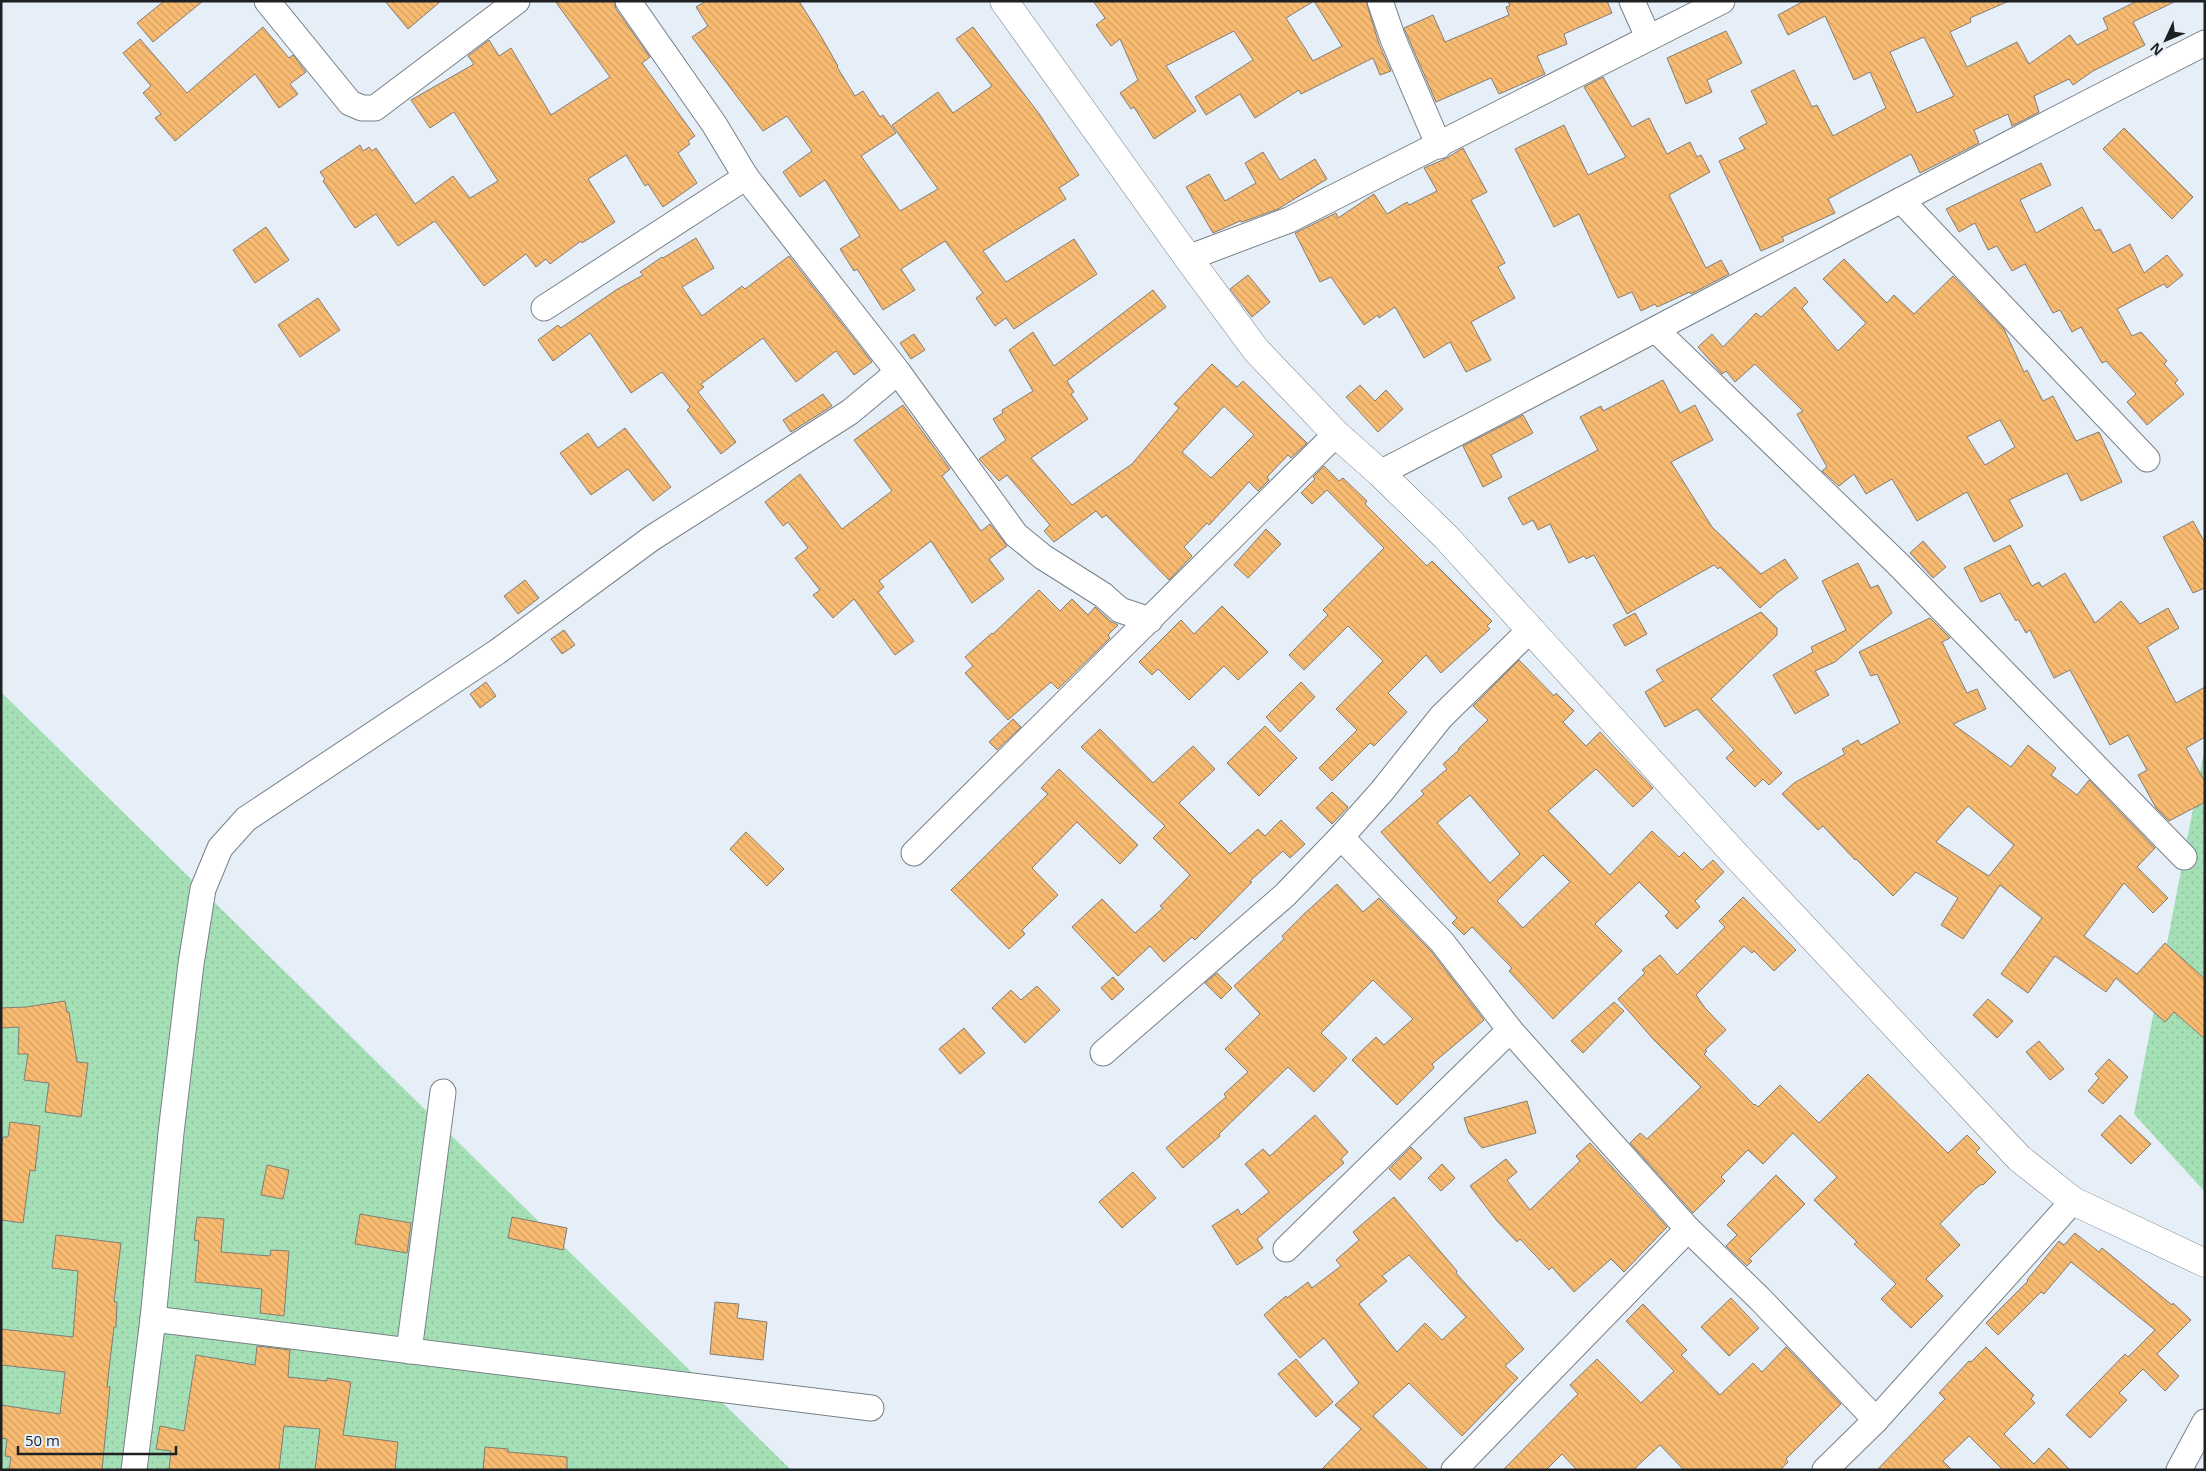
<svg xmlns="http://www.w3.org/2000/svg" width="2206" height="1471" font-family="'Open Sans',sans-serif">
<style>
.grass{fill:url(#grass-dots)}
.building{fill:url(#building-back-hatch);stroke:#847d76;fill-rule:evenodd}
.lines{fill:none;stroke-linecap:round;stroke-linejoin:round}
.minor-casing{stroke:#788087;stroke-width:27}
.tertiary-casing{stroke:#788087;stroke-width:29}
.minor{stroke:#fff;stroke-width:25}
.tertiary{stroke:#fff;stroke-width:28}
</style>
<defs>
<pattern id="grass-dots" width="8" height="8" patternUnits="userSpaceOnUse" patternTransform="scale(1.25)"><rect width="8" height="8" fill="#a4dfb6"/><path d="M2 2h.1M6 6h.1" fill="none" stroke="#8dbf9c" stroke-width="1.8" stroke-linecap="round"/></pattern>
<pattern id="building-back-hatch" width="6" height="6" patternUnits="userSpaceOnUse" patternTransform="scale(1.25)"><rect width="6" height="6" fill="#f8bb71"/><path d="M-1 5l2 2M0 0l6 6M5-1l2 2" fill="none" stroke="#d4a062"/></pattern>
</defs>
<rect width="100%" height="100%" fill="#e6eef7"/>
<!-- grass -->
<g class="grass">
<polygon points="1,692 791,1470 1,1470"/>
<polygon points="2205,747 2205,1192 2134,1114"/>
</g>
<!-- building -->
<g class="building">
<polygon points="164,1 203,1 153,42 137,23"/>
<polygon points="385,1 441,1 408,29"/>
<polygon points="555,1 614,1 616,9 650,57 642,63 695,136 688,141 690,144 678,153 697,183 663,207 648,184 645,186 626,155 588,179 615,222 582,243 581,241 550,264 546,259 536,267 526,254 484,286 435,221 398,246 376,214 355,228 323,181 325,179 320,172 360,145 363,151 369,147 372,151 376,148 415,204 453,176 470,198 498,181 454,112 430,128 411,100 474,64 468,56 489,40 499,56 511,48 551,115 610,77"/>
<polygon points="706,1 799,1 822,38 838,66 837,67 855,96 863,91 880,117 883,115 896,133 861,156 900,211 938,189 892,125 938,92 953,113 992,86 956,39 973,27 1040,115 1079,175 1059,188 1066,199 983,251 1006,282 1074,239 1097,274 1014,329 1006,318 995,326 976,298 983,293 945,241 901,269 915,290 883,310 857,269 854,271 840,249 860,236 825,180 800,197 783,172 812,151 787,116 763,131 692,37 708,26 696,7"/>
<polygon points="1093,1 1314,1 1286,18 1313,61 1342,46 1314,1 1366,1 1379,44 1391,71 1380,75 1373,58 1301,94 1299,90 1255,118 1240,94 1206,115 1195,97 1253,60 1234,31 1166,66 1196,111 1154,139 1134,107 1131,109 1120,93 1138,80 1120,39 1111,46 1096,25 1105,18"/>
<polygon points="1508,1 1607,1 1612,13 1564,34 1567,44 1537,56 1545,74 1499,94 1491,78 1436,102 1404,28 1433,15 1445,42 1509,15 1506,7 1510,6"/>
<path d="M1804,1H2009L1970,18L1971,22L1950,32L1967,67L2017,42L2029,64L2070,35L2077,45L2108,29L2103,18L2137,1H2176L2133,22L2145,45L2093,71L2073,85L2069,79L2034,96L2039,112L2012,126L2008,114L1974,130L1979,143L1920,173L1911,154L1828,199L1835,213L1782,237L1784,241L1761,251L1719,161L1745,149L1739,138L1767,123L1751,91L1794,70L1812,107L1817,105L1833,136L1886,108L1870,72L1854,80L1825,16L1788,35L1778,15ZM1924,37L1954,96L1917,113L1890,52Z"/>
<polygon points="263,27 289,58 293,55 306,72 290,84 298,94 279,108 255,74 175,141 155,118 161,114 143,93 151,86 123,53 140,39 187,93"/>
<polygon points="1726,31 1742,63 1707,80 1712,92 1686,104 1667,58"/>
<polygon points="1603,77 1632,127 1649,118 1667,154 1690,142 1697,157 1701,155 1710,172 1669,195 1706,268 1721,260 1729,274 1691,294 1690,292 1657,307 1655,304 1641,311 1632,292 1618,298 1579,214 1554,227 1515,149 1564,125 1588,175 1626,157 1584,87"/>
<polygon points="2124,128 2193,197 2172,219 2103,149"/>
<polygon points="1463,148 1487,192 1471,200 1505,263 1498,267 1515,298 1471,322 1491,360 1466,372 1450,342 1424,358 1395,307 1379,318 1378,315 1364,325 1331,277 1320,282 1295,233 1336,213 1338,218 1374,194 1387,214 1407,202 1409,205 1437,191 1424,168 1445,159"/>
<polygon points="1263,152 1280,180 1315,159 1327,179 1278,209 1242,222 1240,221 1213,233 1186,187 1209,174 1225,201 1256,183 1245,163"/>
<polygon points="2041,163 2051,185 2020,200 2036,233 2082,207 2095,231 2100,229 2113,253 2130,244 2144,273 2167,255 2183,275 2167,288 2164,284 2117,309 2132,336 2141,332 2167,361 2164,364 2178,380 2175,383 2184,394 2147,425 2127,402 2136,394 2106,361 2102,363 2081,327 2072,332 2060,310 2053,313 2025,264 2012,271 1997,246 1988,250 1975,223 1959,232 1946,209"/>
<polygon points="266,227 289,260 255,283 233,250"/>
<polygon points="696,238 714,268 682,287 702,316 742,286 745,289 789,256 872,362 854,375 836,351 796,382 763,338 701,384 704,387 698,392 736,442 721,454 687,410 690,407 662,372 631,393 590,333 553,361 538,340 558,325 561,328 616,290 643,275 640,272 662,257 663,258"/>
<path d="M1844,259L1887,303L1894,295L1914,314L1953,276L2004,329L2024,372L2027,370L2043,401L2053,396L2076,441L2099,432L2122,482L2081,501L2067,473L2009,500L2023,526L1994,542L1967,492L1917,521L1892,479L1866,494L1854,474L1839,486L1822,471L1827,467L1797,414L1803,411L1755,364L1735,382L1726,371L1722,374L1698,347L1712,334L1723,347L1756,313L1761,317L1795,287L1808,302L1802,308L1838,351L1866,323L1823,279ZM2000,420L2015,447L1985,465L1967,437Z"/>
<polygon points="1248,275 1270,302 1252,317 1230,289"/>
<path d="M1153,290L1166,307L1067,381L1074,392L1071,394L1088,419L1031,458L1072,505L1132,464L1179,408L1174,404L1212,364L1237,387L1243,381L1307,443L1291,458L1288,455L1267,477L1269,480L1258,491L1249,482L1209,525L1207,523L1184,547L1192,556L1169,580L1106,515L1102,518L1096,511L1054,542L1044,531L1050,525L1007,475L999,481L979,459L1006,440L993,419L1003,413L1002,410L1033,391L1009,350L1033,332L1054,366ZM1224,406L1254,435L1211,478L1182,452Z"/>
<polygon points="318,298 340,330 300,357 278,325"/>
<polygon points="914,334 925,350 911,359 900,343"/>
<polygon points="1663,380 1680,413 1695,405 1713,440 1671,462 1712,527 1761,574 1785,559 1798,578 1777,593 1760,608 1720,567 1718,569 1714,565 1627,614 1594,555 1586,559 1584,556 1569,563 1550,524 1538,530 1533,520 1523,525 1508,498 1598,450 1580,417 1601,406 1603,411"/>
<polygon points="1360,385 1375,401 1386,390 1403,409 1378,432 1346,397"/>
<polygon points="823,394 832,406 791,432 783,420"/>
<polygon points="903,405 950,469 942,476 981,531 990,524 1007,546 989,559 1004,579 972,603 931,541 879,581 884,587 878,592 914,641 895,655 854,599 833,618 813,595 820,590 795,558 808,548 788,522 783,526 765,502 800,474 842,529 892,491 854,440"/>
<polygon points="1523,415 1533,433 1491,455 1502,477 1483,487 1463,446"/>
<polygon points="625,428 671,487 653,501 628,469 591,495 560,453 588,433 598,448"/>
<polygon points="1324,466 1339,481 1343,478 1367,501 1365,504 1427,566 1432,561 1492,621 1487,626 1490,629 1441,673 1426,655 1388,693 1407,712 1374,746 1370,743 1332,781 1319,768 1357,730 1336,709 1383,661 1348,626 1304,670 1289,655 1328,615 1323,610 1384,548 1327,490 1312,504 1301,493 1315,479 1313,477"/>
<polygon points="2193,521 2205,543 2205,588 2193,593 2163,537"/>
<polygon points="1266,529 1281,544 1248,578 1234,565"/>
<polygon points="1923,541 1946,567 1933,578 1910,553"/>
<polygon points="2010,545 2032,586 2039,582 2042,587 2065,573 2095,623 2121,601 2140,624 2168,608 2179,628 2147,647 2176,703 2205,687 2205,737 2186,748 2205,782 2205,802 2169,821 2156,808 2138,775 2147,770 2128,735 2110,745 2070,670 2054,678 2030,630 2026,633 2018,619 2016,621 2000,593 1981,602 1964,568"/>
<polygon points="1858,563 1871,588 1878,585 1892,613 1835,662 1815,671 1829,695 1795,714 1773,675 1813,652 1811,647 1846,630 1822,581"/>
<polygon points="525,580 539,598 518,614 504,596"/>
<polygon points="1039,590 1060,611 1072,599 1088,615 1095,607 1110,621 1118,625 1108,635 1110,638 1058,689 1051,682 1008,720 965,673 973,666 965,657 992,633 993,634"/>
<polygon points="1222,606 1268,652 1238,680 1224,666 1189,700 1158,669 1152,675 1139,662 1181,620 1194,634"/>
<polygon points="1761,612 1777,628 1777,635 1711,699 1782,773 1769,785 1763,779 1755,787 1726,758 1734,750 1697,709 1665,727 1645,692 1663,681 1656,670"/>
<polygon points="1635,613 1647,634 1625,646 1613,625"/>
<path d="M1930,618L1950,638L1942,642L1967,693L1977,689L1986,709L1953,724L2011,767L2028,745L2056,768L2051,775L2077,795L2089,780L2155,848L2137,867L2168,898L2153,913L2124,883L2084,936L2137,974L2165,943L2205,979V1039L2174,1012L2165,1022L2116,978L2106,992L2055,956L2028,993L2001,974L2042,918L2000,885L1963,939L1941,925L1958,898L1916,872L1893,896L1856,859L1855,860L1823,826L1818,830L1782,794L1794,783L1845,754L1842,749L1858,740L1861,745L1900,723L1877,674L1871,676L1859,652ZM1968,806L2014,845L1989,876L1936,842Z"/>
<polygon points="564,630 575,645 562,654 551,639"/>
<path d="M1519,660L1554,696L1556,693L1574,711L1563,722L1586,746L1600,732L1653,788L1633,807L1596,769L1548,811L1610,875L1652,831L1679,857L1684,852L1702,870L1713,860L1724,872L1695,901L1700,907L1677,929L1665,916L1669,912L1639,882L1595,924L1622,951L1553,1019L1509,971L1512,968L1472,927L1464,935L1452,923L1457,918L1381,832L1424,794L1421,791L1447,769L1443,764L1459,750L1458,749L1488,720L1473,706ZM1470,795L1520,854L1490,883L1437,823ZM1543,855L1570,882L1523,928L1497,901Z"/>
<polygon points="486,682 496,696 480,708 470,694"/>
<polygon points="1301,682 1315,697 1280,732 1266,717"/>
<polygon points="1013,719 1021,727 997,750 989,742"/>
<polygon points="1265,726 1297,758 1259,796 1227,763"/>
<polygon points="1100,729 1153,783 1193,746 1215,769 1179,803 1230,854 1258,829 1265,836 1281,820 1305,844 1290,858 1283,851 1250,881 1252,882 1195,940 1192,937 1164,962 1150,946 1118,976 1072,927 1102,899 1135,933 1163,908 1160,906 1190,875 1153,838 1165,826 1081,747"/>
<polygon points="1059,769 1138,845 1120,864 1077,822 1032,868 1058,895 1022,930 1025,934 1009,949 951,890 1048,794 1041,788"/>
<polygon points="1332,792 1348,807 1332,824 1316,808"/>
<polygon points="746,832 784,869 767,886 730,849"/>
<polygon points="1337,884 1363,912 1379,898 1431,951 1484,1020 1432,1064 1434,1068 1397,1105 1352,1060 1376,1037 1384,1045 1413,1019 1373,980 1321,1033 1347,1058 1314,1092 1288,1067 1219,1134 1220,1136 1183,1168 1166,1148 1226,1097 1224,1094 1248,1072 1225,1049 1260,1014 1234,986 1284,939 1282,936 1304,914"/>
<polygon points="1743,897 1796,950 1774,971 1754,951 1752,953 1744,946 1696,995 1705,1008 1726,1030 1705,1050 1707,1051 1704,1054 1754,1105 1755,1104 1758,1107 1780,1085 1819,1123 1868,1074 1948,1153 1967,1135 1980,1148 1976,1152 1996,1172 1983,1185 1982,1184 1975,1189 1940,1224 1960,1245 1926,1279 1943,1296 1911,1328 1881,1299 1896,1284 1854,1244 1857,1242 1814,1200 1837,1177 1793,1133 1763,1164 1748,1150 1721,1177 1725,1181 1693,1213 1630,1143 1640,1133 1647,1139 1701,1087 1654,1040 1618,999 1645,973 1642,970 1660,955 1677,975 1725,927 1719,921"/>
<polygon points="1217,973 1232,988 1221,999 1205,983"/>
<polygon points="1113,977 1124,989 1112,1000 1101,988"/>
<polygon points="1037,986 1060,1010 1025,1043 992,1008 1011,990 1021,1000"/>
<polygon points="1988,999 2013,1021 1997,1038 1973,1015"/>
<polygon points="65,1001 67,1012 69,1012 77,1062 88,1063 81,1117 45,1112 49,1083 24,1080 28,1054 18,1054 19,1027 1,1028 1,1008 26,1007"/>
<polygon points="1614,1002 1624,1011 1583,1053 1571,1041"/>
<polygon points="964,1028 985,1053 960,1074 939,1049"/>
<polygon points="2039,1041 2064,1069 2050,1080 2026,1052"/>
<polygon points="2109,1059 2128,1077 2103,1104 2088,1091 2099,1078 2095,1074"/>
<polygon points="1527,1101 1536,1133 1482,1148 1469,1133 1464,1118"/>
<polygon points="1315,1115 1348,1152 1341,1159 1344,1163 1257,1239 1263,1248 1237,1265 1212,1226 1238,1209 1241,1215 1269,1192 1245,1164 1263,1149 1270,1156"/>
<polygon points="2120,1115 2151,1144 2131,1164 2101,1135"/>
<polygon points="10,1122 40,1126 35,1171 30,1170 23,1223 1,1220 1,1148 3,1137 8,1137"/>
<polygon points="1590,1143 1667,1227 1624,1272 1611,1259 1574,1292 1552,1267 1549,1270 1520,1239 1517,1242 1497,1221 1470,1186 1506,1159 1517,1172 1507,1180 1530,1210 1580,1161 1576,1156"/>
<polygon points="1411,1147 1422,1158 1400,1180 1389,1169"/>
<polygon points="1442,1164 1455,1178 1441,1191 1428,1178"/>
<polygon points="267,1165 289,1170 283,1199 261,1195"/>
<polygon points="1133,1172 1156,1198 1122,1228 1099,1202"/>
<polygon points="1776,1175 1805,1204 1749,1259 1752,1261 1747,1266 1726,1246 1737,1235 1727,1225"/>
<path d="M1394,1197L1457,1271L1456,1273L1524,1349L1505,1366L1518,1378L1462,1436L1409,1383L1373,1416L1429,1470H1321L1361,1429L1335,1405L1359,1383L1324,1338L1300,1358L1264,1315L1286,1296L1287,1298L1308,1282L1312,1288L1341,1266L1336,1260L1359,1240L1353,1232ZM1409,1255L1466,1317L1442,1340L1425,1323L1397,1352L1359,1304L1387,1281L1382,1276Z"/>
<polygon points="360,1214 411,1223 407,1253 355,1244"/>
<polygon points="197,1217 224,1219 221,1252 270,1256 271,1250 289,1251 284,1316 260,1313 262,1289 195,1282 199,1241 194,1240"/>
<polygon points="512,1217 567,1228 563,1250 508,1238"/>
<polygon points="2075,1233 2099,1252 2102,1248 2172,1305 2173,1303 2191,1320 2157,1354 2179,1376 2165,1391 2143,1369 2119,1393 2127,1400 2090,1438 2066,1415 2125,1354 2128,1357 2155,1330 2071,1262 2044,1294 2041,1292 1998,1335 1986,1323 2028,1281 2027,1280 2059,1241 2064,1245"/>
<polygon points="56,1235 121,1243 114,1302 117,1302 116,1327 114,1327 107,1387 110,1387 102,1470 9,1470 11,1457 5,1456 7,1439 1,1438 1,1405 60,1414 65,1372 1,1365 1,1329 73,1337 78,1271 52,1268"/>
<polygon points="1731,1298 1759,1328 1729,1356 1701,1327"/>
<polygon points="715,1302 739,1304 737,1318 767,1322 763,1360 710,1354"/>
<polygon points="1643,1304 1687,1350 1681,1355 1720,1395 1753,1363 1762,1372 1786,1347 1841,1404 1786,1459 1788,1462 1780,1470 1684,1470 1660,1445 1633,1470 1577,1470 1562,1454 1546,1470 1503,1470 1578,1394 1570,1385 1597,1359 1641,1403 1674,1371 1626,1321"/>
<polygon points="257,1346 290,1350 288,1377 327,1381 327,1378 351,1382 343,1435 398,1442 395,1470 315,1470 320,1429 284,1426 279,1470 169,1470 171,1451 156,1449 160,1426 184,1431 196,1355 255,1365"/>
<polygon points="1986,1347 2034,1395 2031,1399 2035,1403 2004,1434 2034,1464 2049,1448 2070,1470 2003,1470 1969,1436 1943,1461 1952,1470 1877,1470 1945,1399 1939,1393 1969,1361 1971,1362"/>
<polygon points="1296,1359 1333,1402 1316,1417 1278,1374"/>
<polygon points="485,1447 508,1449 508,1452 567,1457 567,1470 483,1470"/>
</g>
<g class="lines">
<!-- minor casing -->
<g class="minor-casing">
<g id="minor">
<polyline points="267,1 350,103 362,108 375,108 517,1"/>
<polyline points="628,1 714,124 746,177 898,372 1016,535 1043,557 1103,595 1120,610 1150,620"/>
<polyline points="1380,1 1393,39 1439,146"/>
<polyline points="1632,1 1648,37"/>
<polyline points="1901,200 2147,459"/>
<polyline points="1188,258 1289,220 1722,1"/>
<polyline points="544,308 746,177"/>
<polyline points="1656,330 1898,564 2184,857"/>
<path d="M1380,473C1656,331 1928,183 2205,43"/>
<polyline points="1341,837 1442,942 1510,1030 1688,1229 1760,1299 1876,1420"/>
<polyline points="914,853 1336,434"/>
<polyline points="1103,1053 1285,895 1341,837 1382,791 1441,717 1531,629"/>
<polyline points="1286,1249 1510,1030"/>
<polyline points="153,1319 871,1408"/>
<polyline points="409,1351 443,1092"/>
<polyline points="134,1470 153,1319 171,1133 191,964 203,889 220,848 246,819 497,652 652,538 850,412 898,372"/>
<polyline points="1454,1470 1688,1229"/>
<polyline points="1825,1470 1876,1420 2073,1201"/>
<polyline points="2179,1470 2205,1422"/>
</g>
</g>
<!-- tertiary casing -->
<g class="tertiary-casing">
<polyline id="tertiary" points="1004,1 1188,258 1256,350 1336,434 1380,473 1446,537 1731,850 2019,1158 2073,1201 2205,1263"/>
</g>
<!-- minor -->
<use href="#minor" class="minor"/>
<!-- tertiary -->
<use href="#tertiary" class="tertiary"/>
</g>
<!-- border -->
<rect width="2206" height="1471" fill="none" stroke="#1e2124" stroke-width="5"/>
<!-- north arrow -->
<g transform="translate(2166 40) rotate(226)" stroke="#e6eef7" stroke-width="4" paint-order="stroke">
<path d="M0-4L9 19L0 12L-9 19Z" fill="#1e2124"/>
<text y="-8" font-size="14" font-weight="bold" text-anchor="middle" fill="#1e2124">N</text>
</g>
<!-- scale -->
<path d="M18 1446v8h158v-8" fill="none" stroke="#1e2124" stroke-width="2.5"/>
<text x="25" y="1446" font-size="15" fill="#1e2124" stroke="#e6eef7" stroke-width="4" paint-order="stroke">50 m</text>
</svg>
